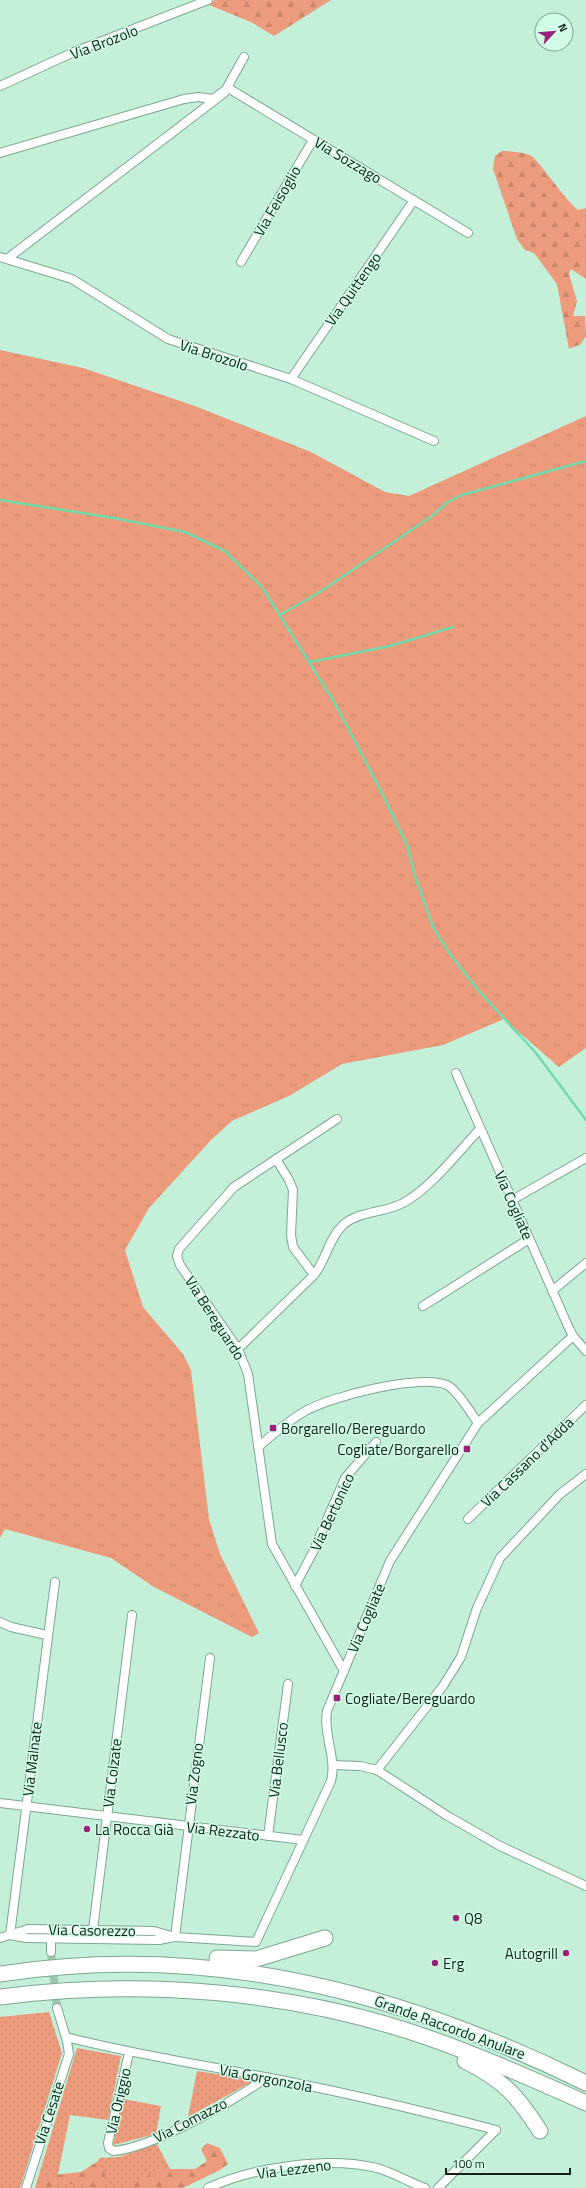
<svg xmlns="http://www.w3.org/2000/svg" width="586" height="2188" font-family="'Titillium Web',sans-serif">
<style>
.grass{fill:url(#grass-dots)}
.forest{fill:url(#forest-firs)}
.park{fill:url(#park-tufts)}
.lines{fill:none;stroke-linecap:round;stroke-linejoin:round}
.stream{stroke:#72dbab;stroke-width:2.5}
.minor-tunnel{stroke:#a0c6b2;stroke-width:8;stroke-dasharray:8 4;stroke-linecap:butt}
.minor-casing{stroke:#7ea792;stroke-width:10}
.motorway-casing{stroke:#7ea792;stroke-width:17}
.minor{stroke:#fff;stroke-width:8}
.motorway{stroke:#fff;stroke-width:15}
.poi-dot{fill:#9c2179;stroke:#d1fde6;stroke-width:1.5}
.labels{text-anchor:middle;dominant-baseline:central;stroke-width:3;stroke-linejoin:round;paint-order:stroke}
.street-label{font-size:15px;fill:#12221a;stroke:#d1fde6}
.poi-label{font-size:15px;fill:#12221a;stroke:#d1fde6;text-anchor:start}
</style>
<defs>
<pattern id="grass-dots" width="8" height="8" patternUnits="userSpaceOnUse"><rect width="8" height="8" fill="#ec9c7d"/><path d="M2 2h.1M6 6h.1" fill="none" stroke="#c9866b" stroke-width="1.8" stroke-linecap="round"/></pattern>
<pattern id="forest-firs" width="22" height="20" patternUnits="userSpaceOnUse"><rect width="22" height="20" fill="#ec9c7d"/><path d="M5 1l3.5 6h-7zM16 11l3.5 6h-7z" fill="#c9866b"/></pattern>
<pattern id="park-tufts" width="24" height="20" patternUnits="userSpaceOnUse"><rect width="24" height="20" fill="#ec9c7d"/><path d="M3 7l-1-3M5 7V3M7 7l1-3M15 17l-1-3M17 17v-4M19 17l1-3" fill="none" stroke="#c9866b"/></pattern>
</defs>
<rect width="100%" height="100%" fill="#c4efd8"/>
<!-- grass -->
<g class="grass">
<polygon points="49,2012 62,2053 20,2188 0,2188 0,2017"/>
<polygon points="77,2048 121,2056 108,2120 70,2115 57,2179 93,2185 99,2158 119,2157 157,2144 180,2188 35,2188"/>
<polygon points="197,2071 255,2080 188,2117"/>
<polygon points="123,2099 161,2106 156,2134 113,2145"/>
</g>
<!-- forest -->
<g class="forest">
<polygon points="215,0 331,0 274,36 251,22 209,5"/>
<path d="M502,151C510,151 522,152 530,155C538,159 564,199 578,210L586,208V279L571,269L569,274L577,301L573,316H585L586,336L581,344L569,349L557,284L534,253L525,250L517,239L493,169L495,156Z"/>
<polygon points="207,2143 220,2148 228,2164 220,2170 183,2188 124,2188 161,2169 195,2169 207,2161 201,2149"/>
<polygon points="98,2161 106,2174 99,2188 58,2182 55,2188 38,2188 43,2176 81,2172"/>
</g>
<!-- park -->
<polygon class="park" points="0,350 83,368 195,406 311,452 385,492 409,496 586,416 586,1048 559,1067 504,1019 443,1045 342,1064 289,1096 232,1121 212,1139 149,1208 125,1250 143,1307 183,1354 191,1370 209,1519 220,1554 259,1633 252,1637 154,1587 111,1558 5,1529 0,1538"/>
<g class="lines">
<!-- stream -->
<g class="stream">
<polyline points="0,500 114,518 185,532 225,551 262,587 336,705 382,793 407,845 415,876 433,927 450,954 479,991 536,1053 586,1120"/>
<polyline points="280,615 320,592 432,516 448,502 462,495 586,461"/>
<polyline points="310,662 390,646 453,627"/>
</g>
<!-- minor-tunnel -->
<polyline class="minor-tunnel" points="51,1952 57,2008"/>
<!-- minor casing -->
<g class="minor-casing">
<g id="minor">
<polyline points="0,86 74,52 208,0"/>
<polyline points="0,153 184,99 198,97 213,99 228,88 468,233"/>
<polyline points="0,257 72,279 168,339 291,379 434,441"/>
<polyline points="7,259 224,93 244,57"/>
<polyline points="241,262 313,140"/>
<polyline points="291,379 414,200"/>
<polyline points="456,1073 568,1326 573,1336 586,1351"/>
<polyline points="337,1119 234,1187 179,1249 177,1256 180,1265 238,1349 248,1374 272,1544 344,1671"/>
<polyline points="276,1159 289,1180 293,1190 291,1235 293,1247 314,1275"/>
<polyline points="512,1200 586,1158"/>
<polyline points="552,1291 586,1263"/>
<polyline points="423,1306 529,1239"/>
<path d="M238,1349L314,1275C326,1260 329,1238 343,1225C358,1211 385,1213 403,1203C431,1188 458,1152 480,1129"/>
<path d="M258,1447C273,1434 289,1420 307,1410C334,1396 418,1374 447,1385C457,1390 471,1413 478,1423"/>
<polyline points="468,1519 586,1405"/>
<polyline points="295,1586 313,1552 345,1478 376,1442"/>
<polyline points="0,1622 11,1627 47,1635"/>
<polyline points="333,1765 360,1766 377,1770 446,1815 500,1846 586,1886"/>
<polyline points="377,1770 443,1686 461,1657 477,1608 500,1558 560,1494 586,1474"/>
<polyline points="0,1803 303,1840"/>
<polyline points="268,1836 288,1684"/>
<polyline points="93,1930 132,1615"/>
<path d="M10,1935L26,1938L159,1940L175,1937L256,1942L331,1781C337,1758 323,1735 327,1711L390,1561L478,1423L573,1336"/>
<polyline points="10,1935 55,1582"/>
<polyline points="175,1937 210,1658"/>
<polyline points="0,1938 28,1929 154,1931 175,1937"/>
<polyline points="51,1939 51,1952"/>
<path d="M66,2037C132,2054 199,2064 265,2077C343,2092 419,2110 496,2130"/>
<path d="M129,2053L108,2143L109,2148L113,2151C153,2148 233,2101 266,2078"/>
<polyline points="26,2188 69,2054 67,2041 57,2008"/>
<path d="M208,2188C254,2167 328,2156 377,2168C394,2173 409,2182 425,2188"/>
<polyline points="438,2188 496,2130"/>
</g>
</g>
<!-- motorway casing -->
<g class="motorway-casing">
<g id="motorway">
<polyline points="217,1958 256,1959 325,1938"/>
<path d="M0,1974C210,1942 398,1991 586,2083"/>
<path d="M0,1997C141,1979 291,1990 426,2037C481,2056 533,2079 586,2103"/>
<path d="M465,2061C503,2080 517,2095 540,2131"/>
</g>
</g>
<!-- minor -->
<use href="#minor" class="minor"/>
<!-- motorway -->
<use href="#motorway" class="motorway"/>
</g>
<!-- markers -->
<g class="poi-dot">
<rect x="269" y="1424" width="8" height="8" rx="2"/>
<rect x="463" y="1445" width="8" height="8" rx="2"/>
<rect x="333" y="1694" width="8" height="8" rx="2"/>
<circle cx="87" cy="1829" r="4"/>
<circle cx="456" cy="1918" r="4"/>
<circle cx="566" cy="1953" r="4"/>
<circle cx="435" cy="1963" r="4"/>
</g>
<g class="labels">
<!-- street labels -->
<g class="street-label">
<text transform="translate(104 42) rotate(-21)">Via Brozolo</text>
<text transform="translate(348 160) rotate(31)">Via Sozzago</text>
<text transform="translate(277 201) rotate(-60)">Via Feisoglio</text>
<text transform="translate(353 289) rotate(-55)">Via Quittengo</text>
<text transform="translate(214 355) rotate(18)">Via Brozolo</text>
<text transform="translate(514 1205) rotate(66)">Via Cogliate</text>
<text transform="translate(215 1318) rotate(57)">Via Bereguardo</text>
<text transform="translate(527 1462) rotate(-44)">Via Cassano d'Adda</text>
<text transform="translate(332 1512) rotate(-65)">Via Bertonico</text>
<text transform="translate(366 1618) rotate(-67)">Via Cogliate</text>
<text transform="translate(32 1759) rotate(-83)">Via Malnate</text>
<text transform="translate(278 1760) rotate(-83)">Via Bellusco</text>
<text transform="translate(112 1773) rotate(-83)">Via Colzate</text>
<text transform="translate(194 1774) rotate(-83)">Via Zogno</text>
<text transform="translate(223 1831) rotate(7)">Via Rezzato</text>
<text transform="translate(92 1930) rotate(1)">Via Casorezzo</text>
<text transform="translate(450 2027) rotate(20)">Grande Raccordo Anulare</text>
<text transform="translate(266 2078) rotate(11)">Via Gorgonzola</text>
<text transform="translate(118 2101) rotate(-77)">Via Origgio</text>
<text transform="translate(49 2113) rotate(-72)">Via Cesate</text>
<text transform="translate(190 2120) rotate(-27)">Via Comazzo</text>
<text transform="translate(294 2169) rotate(-7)">Via Lezzeno</text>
</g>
<!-- poi labels -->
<g class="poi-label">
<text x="281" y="1428">Borgarello/Bereguardo</text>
<text x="459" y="1449" text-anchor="end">Cogliate/Borgarello</text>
<text x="345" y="1698">Cogliate/Bereguardo</text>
<text x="95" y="1829">La Rocca Già</text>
<text x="464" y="1918">Q8</text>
<text x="558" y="1953" text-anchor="end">Autogrill</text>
<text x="443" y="1963">Erg</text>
</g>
</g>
<!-- north arrow -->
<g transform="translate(554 32) rotate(64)"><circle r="19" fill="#d1fde6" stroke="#85a594"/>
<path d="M0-3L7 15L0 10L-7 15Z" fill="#9c2179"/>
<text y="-6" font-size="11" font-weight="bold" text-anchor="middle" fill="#12221a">N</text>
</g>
<!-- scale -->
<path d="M446 2168v6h124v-6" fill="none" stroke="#12221a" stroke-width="2"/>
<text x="452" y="2168" font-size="12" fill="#12221a" stroke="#d1fde6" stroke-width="3" paint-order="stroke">100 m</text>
</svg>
